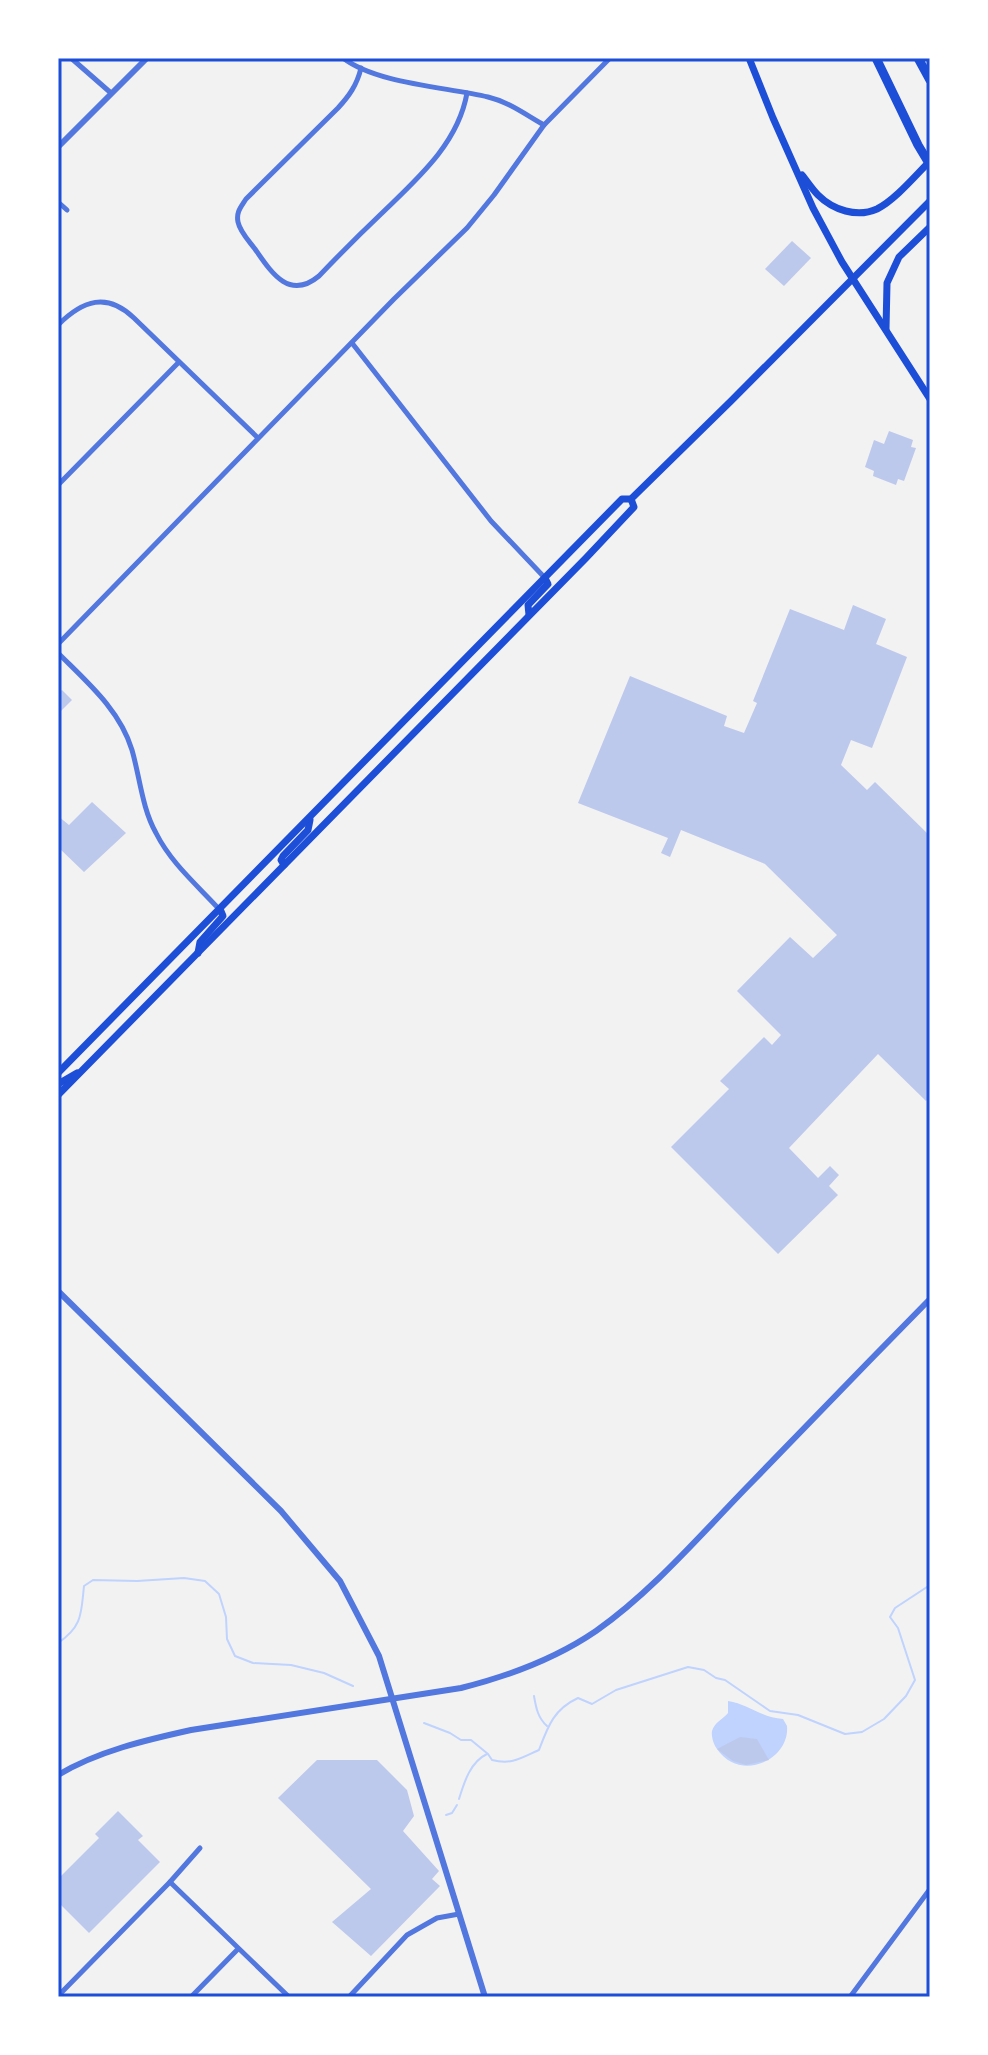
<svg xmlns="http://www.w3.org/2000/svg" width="988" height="2055" font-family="'Open Sans',sans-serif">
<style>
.water{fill:#bfd3fe}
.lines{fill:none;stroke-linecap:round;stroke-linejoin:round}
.stream{stroke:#bfd3fe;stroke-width:2}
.building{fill:#bdc9ec}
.minor{stroke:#5277de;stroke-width:5}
.tertiary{stroke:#5277de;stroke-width:6}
.secondary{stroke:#1d4ed8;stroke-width:7}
.motorway{stroke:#1d4ed8;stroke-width:9}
.neatline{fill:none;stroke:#1d4ed8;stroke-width:3}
</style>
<rect width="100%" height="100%" fill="#f2f2f2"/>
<!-- water -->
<path class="water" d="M728,1701C748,1704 762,1718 783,1719L787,1726C790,1760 740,1783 717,1749C714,1745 711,1737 712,1731C714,1723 723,1719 728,1713Z"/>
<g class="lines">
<!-- stream -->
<g class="stream">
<path d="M58,1643C83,1626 81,1613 84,1586L93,1580L137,1581L184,1578L205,1581L219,1594L226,1617L227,1639L235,1656L253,1663L291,1665L324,1673L353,1686"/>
<path d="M534,1696C536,1708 538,1718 547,1726"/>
<path d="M424,1723L450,1733L461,1740H471L488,1754L492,1760C512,1765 521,1758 539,1750C548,1726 554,1709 578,1698L592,1704L616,1690L688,1667L704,1670L716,1678L725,1680L770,1711L798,1715L845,1734L862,1732L884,1719L906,1696L915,1680L898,1628L890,1617L895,1608L930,1585"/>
<path d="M459,1799C464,1783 470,1762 487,1754"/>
<polyline points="446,1815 452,1813 457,1805"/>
</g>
</g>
<!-- building -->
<g class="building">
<polygon points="792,241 811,258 784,286 765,269"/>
<polygon points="889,431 913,440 911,447 916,448 904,481 898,479 896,485 873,476 874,471 865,467 874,440 884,444"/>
<polygon points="853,605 886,619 876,644 907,657 872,748 851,740 841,765 867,790 875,782 930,836 930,1097 926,1101 878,1054 789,1148 818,1178 830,1166 839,1175 829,1186 838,1195 778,1254 671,1147 729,1089 720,1081 764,1037 772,1045 781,1035 737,991 790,937 813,958 837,935 765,864 681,830 670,857 661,853 668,838 578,803 630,676 727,716 724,726 744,733 757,703 753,701 790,609 844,630"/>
<polygon points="62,690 72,700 58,714 58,693"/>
<polygon points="92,802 126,833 84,872 58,847 58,816 69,825"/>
<polygon points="740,1737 757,1739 769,1760 746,1765 733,1761 717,1749"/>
<polygon points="317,1760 377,1760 407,1790 414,1816 403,1831 439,1871 432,1879 440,1886 371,1956 332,1922 371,1889 278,1798"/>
<polygon points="118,1811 143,1836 138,1840 160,1862 89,1933 58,1902 58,1879 99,1838 95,1834"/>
</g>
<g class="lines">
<!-- minor -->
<g class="minor">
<polyline points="71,58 111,93"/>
<path d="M343,58C377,84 447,87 488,97C509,102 526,115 544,125"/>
<path d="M361,68C357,85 349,96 338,108L246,199C241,207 236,212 238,222C240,232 249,241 255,249C271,272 289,301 319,276C339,255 360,234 381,214C417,179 458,144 467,93"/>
<polyline points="58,202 67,210"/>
<path d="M58,325C83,300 107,292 134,318L258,438"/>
<polyline points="352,343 491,521 545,578"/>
<polyline points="58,485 179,362"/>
<polyline points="58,644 394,299 467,228 494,195 544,125 610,58"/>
<path d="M58,653C87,682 120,710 132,750C140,778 142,808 156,833C171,863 197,885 219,909"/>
<polyline points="170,1882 289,1997"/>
<polyline points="58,1996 170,1882 200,1848"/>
<polyline points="191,1997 238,1949"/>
<polyline points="349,1997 407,1935 437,1918 459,1914"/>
<polyline points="850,1997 930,1889"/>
</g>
<!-- tertiary -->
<g class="tertiary">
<polyline points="58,147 147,58"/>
<polyline points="58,1291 281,1511 340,1581 379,1656 485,1997"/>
<path d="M58,1775C98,1751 146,1740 191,1730L461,1688C509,1676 555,1659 596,1631C654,1590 701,1534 751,1483C810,1422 870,1360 930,1299"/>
</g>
<!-- secondary -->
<g class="secondary">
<polyline points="749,58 773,118 813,208 842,262 930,399"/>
<path d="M802,175C807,181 812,189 818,195C833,210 857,218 877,209C895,200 915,176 930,161"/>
<polyline points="886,329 887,283 899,257 930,227"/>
<polyline points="529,615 528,605 548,584 545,578"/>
<polyline points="284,865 281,860 283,856 308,830 310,820"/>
<polyline points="198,953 200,942 223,916 220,909"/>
<polyline points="58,1073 622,499 631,499 731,401 930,201"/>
<polyline points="58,1084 77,1073"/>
<polyline points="58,1095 586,558 634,507 631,499"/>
</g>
<!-- motorway -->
<g class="motorway">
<polyline points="876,58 918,145 930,165"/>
<polyline points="918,58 930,80"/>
</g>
</g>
<!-- border -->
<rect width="988" height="2055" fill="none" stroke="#ffffff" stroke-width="120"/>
<rect x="60" y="60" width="868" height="1935" class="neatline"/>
</svg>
